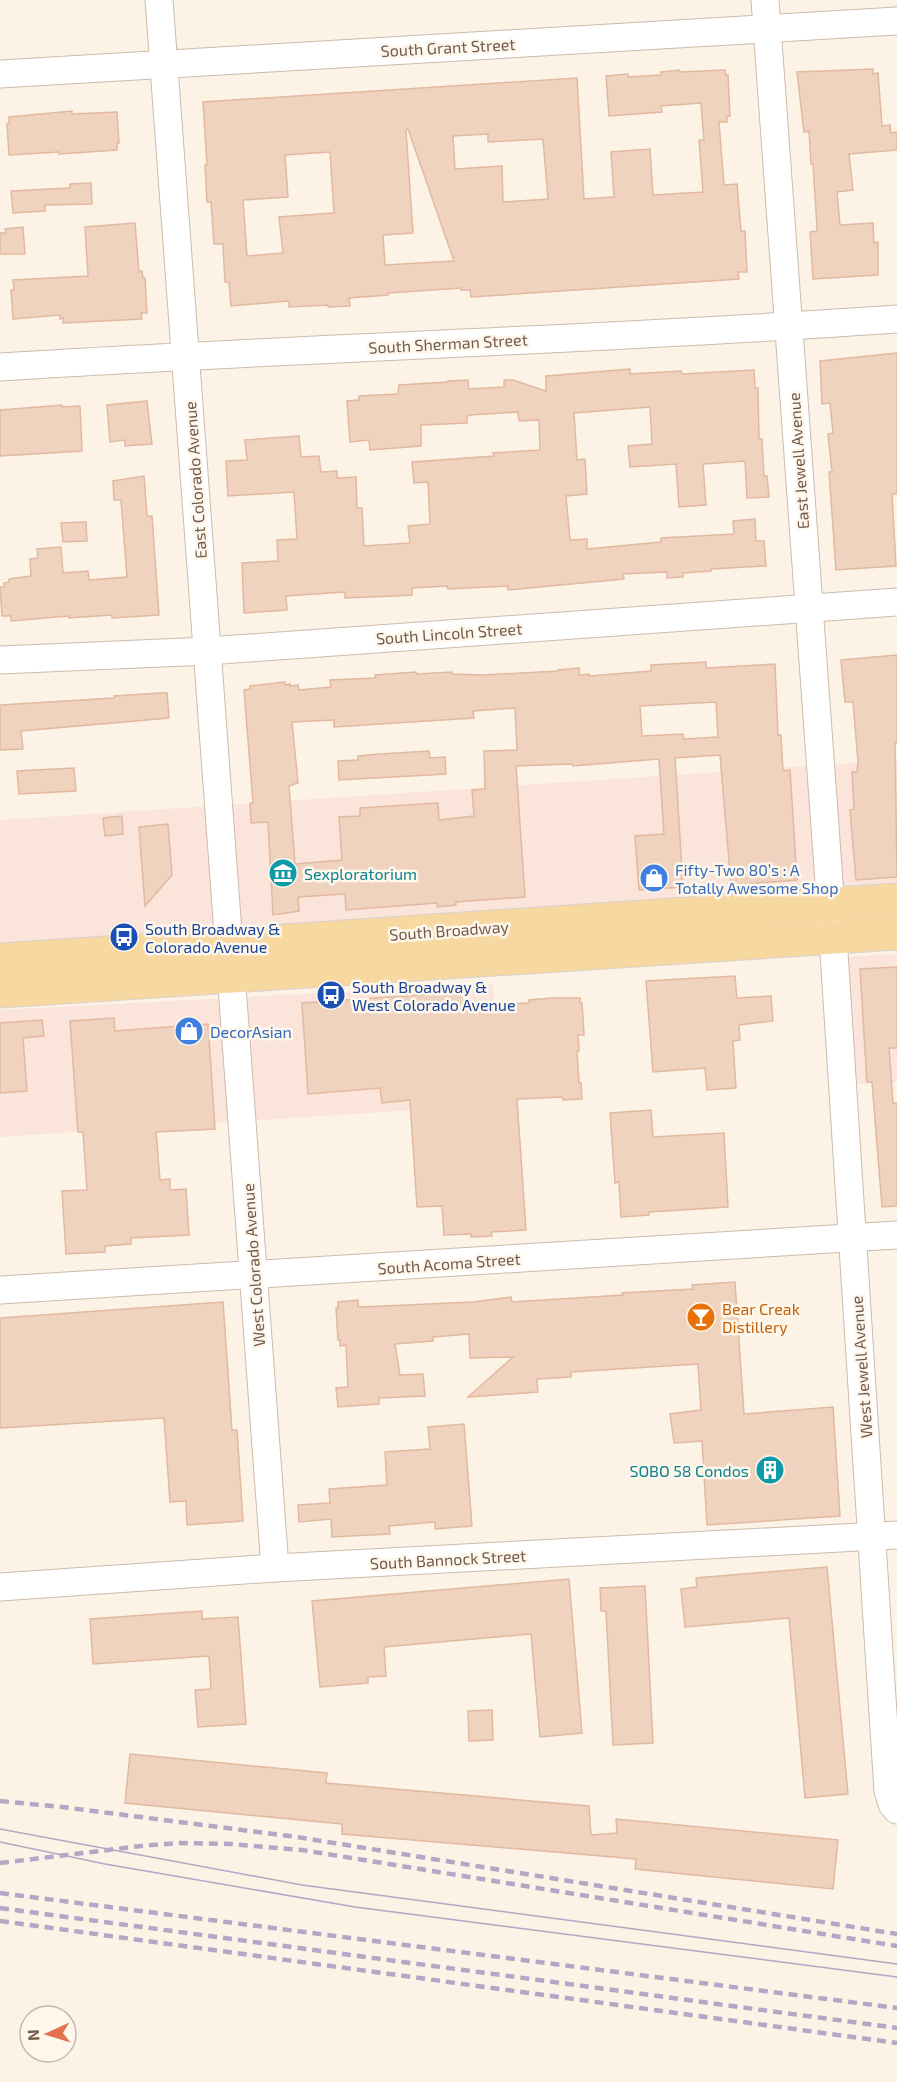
<svg xmlns="http://www.w3.org/2000/svg" width="897" height="2082" font-family="'Exo 2',sans-serif">
<style>
.commercial{fill:#fbe4da}
.building{fill:#f0d3bf;stroke:#e2b9a0;stroke-width:1.5;fill-rule:evenodd}
.lines{fill:none;stroke-linecap:round;stroke-linejoin:round}
.minor-casing{stroke:#cdbbad;stroke-width:29}
.major-casing{stroke:#d8d1cd;stroke-width:35}
.minor{stroke:#fff;stroke-width:27}
.major{stroke:#f7d8a1;stroke-width:33}
.tram{stroke:#b6a5c5;stroke-width:1.5}
.rail{stroke:#b6a5c5;stroke-width:4.5;stroke-dasharray:9 6;stroke-linecap:butt}
.labels{text-anchor:middle;dominant-baseline:central;stroke-width:5;stroke-linejoin:round;paint-order:stroke}
.street-label{font-size:16px;fill:#745a4c;stroke:#fef7ec}
.shop-label{font-size:16px;fill:#366cbe;stroke:#fef7ec;text-anchor:start}
.culture-label{font-size:16px;fill:#0d838f;stroke:#fef7ec;text-anchor:start}
.transit-label{font-size:16px;fill:#164399;stroke:#fef7ec;text-anchor:start}
.food-label{font-size:16px;fill:#c56008;stroke:#fef7ec;text-anchor:start}
</style>
<rect width="100%" height="100%" fill="#fcf3e6"/>
<!-- commercial -->
<g class="commercial">
<polygon points="897,760 897,891 0,950 0,820"/>
<polygon points="897,954 897,1082 856,1084 848,957"/>
<polygon points="493,984 497,1037 506,1104 0,1137 0,1010"/>
</g>
<!-- building -->
<g class="building">
<polygon points="873,69 873,74 878,73 882,126 890,125 891,133 897,132 897,150 849,154 853,190 837,192 840,225 873,223 874,243 878,242 878,275 813,279 810,232 817,231 817,228 813,164 811,164 809,131 804,132 797,72"/>
<path d="M679,70V72L725,70L726,76L728,75L730,116H727V122H719L724,185L737,184L741,231H745L747,272H738L739,279L471,297L470,290H461V288L388,293V295L349,298L350,306L328,307V305L289,307V301L231,306L229,282H225L223,244H214L211,202H207L205,165H207L203,102L577,78L584,199L614,197L611,152L650,149L653,195L703,192L699,140H704L701,103L661,106L662,112L609,116L606,76L628,74V77L661,75V72ZM408,129L454,261L385,265L383,235L413,233L406,130ZM488,134V142L543,139L548,199L503,202L502,166L455,169L453,136ZM330,152L334,213L279,217L283,253L247,256L243,200L288,197L285,155Z"/>
<polygon points="72,111 72,114 117,112 119,143 117,143 117,150 59,154 59,152 9,155 7,124 9,124 9,117"/>
<polygon points="91,183 92,204 45,205 45,211 13,213 11,191 70,188 70,184"/>
<polygon points="135,223 139,272 142,271 143,278 145,278 147,313 141,313 142,319 63,323 63,318 60,319 60,315 13,319 11,290 14,290 13,280 88,276 85,227"/>
<polygon points="23,227 25,254 0,254 0,233 6,233 5,229"/>
<polygon points="897,353 897,494 892,494 896,566 836,570 829,472 832,472 828,434 833,433 830,403 822,404 820,361"/>
<polygon points="630,369 630,374 681,371 682,374 754,370 755,388 758,388 759,439 762,439 764,476 767,476 769,497 747,498 745,461 703,464 706,505 679,507 676,464 630,467 628,446 652,444 650,407 574,413 577,460 585,459 587,494 566,496 570,540 587,539 587,549 661,542 661,538 734,534 733,521 755,519 756,541 764,541 766,566 711,569 711,571 683,573 683,577 667,578 667,572 623,574 624,579 508,590 508,586 448,589 447,586 412,588 412,595 395,596 345,598 345,592 286,596 287,610 244,613 242,563 278,561 277,540 297,539 294,492 228,496 226,461 247,460 245,440 299,436 301,457 319,456 321,472 337,471 337,478 356,477 357,508 362,508 364,546 410,543 408,526 430,524 428,482 414,483 412,462 494,456 493,453 540,450 539,420 519,421 518,412 470,415 467,416 467,423 421,425 421,446 370,450 369,440 350,442 347,401 359,400 359,396 398,394 399,385 448,382 448,381 468,380 469,389 504,387 504,380 513,380 546,391 546,376"/>
<polygon points="147,401 152,444 125,446 125,440 110,442 107,405"/>
<polygon points="62,405 62,407 80,406 82,451 0,456 0,410"/>
<polygon points="144,476 147,516 152,516 159,615 112,618 112,615 69,618 69,616 11,621 11,616 2,616 0,587 4,587 4,583 9,582 9,579 31,576 30,559 38,558 37,549 61,547 63,573 88,571 89,580 127,577 121,500 114,500 113,481"/>
<polygon points="86,522 87,541 63,542 61,523"/>
<polygon points="897,655 897,743 895,743 897,877 856,880 850,810 854,809 852,772 857,772 858,762 853,702 845,702 841,660"/>
<path d="M706,662V668L775,664L778,735H781L783,771L790,770L797,880L731,885L720,755L675,758L683,887L639,890L635,836L664,834L659,759L573,766L572,764L516,766L525,897L456,902V905L437,907V903L346,910L345,894L298,897L299,911L273,915L268,822L251,823L250,803H253L244,690L250,689V686L285,682V685L290,684V686L298,685L299,690L331,687L330,680L375,678V675L416,672L417,674L452,672V674L483,675L558,671V670L579,668V675L589,674V676L651,671V665ZM716,702L718,737L684,739L683,734L642,736L640,706ZM515,708L517,750L484,751L485,789L472,790L474,816L439,820L438,803L360,808V816L339,817L342,860L295,864L289,786L298,783L292,722L334,720V727L474,718L473,711Z"/>
<polygon points="160,693 167,693 169,718 21,731 23,749 0,750 0,705 114,698 114,696"/>
<polygon points="429,751 430,758 445,757 446,774 339,780 338,761 358,760 358,756 380,754"/>
<polygon points="74,768 76,791 19,794 17,771"/>
<polygon points="122,816 123,834 105,836 103,818"/>
<polygon points="168,824 172,875 145,906 139,827"/>
<polygon points="897,967 897,1048 889,1048 893,1103 897,1103 897,1206 882,1207 872,1082 867,1082 860,969"/>
<polygon points="735,976 737,998 771,996 773,1021 739,1025 740,1040 733,1041 736,1088 707,1090 705,1068 653,1072 646,981"/>
<polygon points="464,992 465,1006 529,1003 529,1000 552,998 580,998 580,1003 582,1003 584,1035 578,1035 579,1051 577,1051 579,1083 581,1083 582,1099 563,1100 562,1097 517,1099 526,1230 491,1232 492,1236 471,1237 471,1234 444,1235 442,1206 417,1207 410,1100 382,1103 380,1088 308,1094 302,1003"/>
<polygon points="114,1018 115,1031 208,1024 215,1129 156,1132 160,1180 170,1179 170,1190 186,1189 189,1235 131,1238 131,1244 105,1246 105,1252 66,1254 62,1191 87,1190 83,1132 78,1132 70,1021"/>
<polygon points="42,1020 44,1036 23,1038 27,1091 0,1093 0,1023"/>
<polygon points="651,1110 653,1137 724,1133 728,1207 649,1212 649,1215 621,1217 619,1182 615,1183 610,1113"/>
<polygon points="735,1282 744,1414 833,1407 840,1516 707,1525 702,1441 674,1443 670,1414 701,1410 698,1364 571,1372 571,1377 537,1379 538,1392 468,1397 513,1357 470,1358 469,1334 433,1337 433,1341 395,1344 400,1375 423,1374 425,1396 379,1398 379,1404 338,1407 336,1388 348,1387 346,1345 340,1346 340,1340 338,1340 336,1308 338,1308 338,1302 358,1300 358,1306 361,1307 473,1302 511,1297 512,1302 623,1295 622,1293 693,1289 692,1285"/>
<polygon points="223,1302 232,1430 237,1430 243,1521 187,1525 186,1501 170,1502 164,1418 0,1428 0,1318"/>
<polygon points="464,1424 472,1526 435,1529 435,1522 389,1526 390,1534 332,1537 331,1519 299,1522 298,1505 330,1503 329,1489 387,1485 385,1452 430,1449 428,1427"/>
<polygon points="827,1567 848,1794 805,1798 789,1618 685,1627 681,1589 697,1587 696,1578"/>
<polygon points="569,1579 582,1733 540,1737 531,1634 384,1647 386,1676 368,1677 368,1683 320,1687 312,1601"/>
<polygon points="645,1586 653,1743 613,1745 606,1611 601,1611 600,1588"/>
<polygon points="202,1611 202,1619 238,1617 246,1724 198,1727 195,1690 211,1689 209,1656 93,1664 90,1619"/>
<polygon points="492,1710 493,1740 469,1741 468,1711"/>
<polygon points="130,1754 327,1773 326,1783 589,1806 591,1835 617,1833 616,1819 838,1840 833,1889 635,1869 636,1859 342,1834 342,1824 125,1803"/>
</g>
<g class="lines">
<!-- minor casing -->
<g class="minor-casing">
<g id="minor">
<polyline points="159,0 275,1568"/>
<polyline points="765,0 833,937 888,1791 892,1804 897,1810"/>
<polyline points="0,74 897,21"/>
<path d="M0,367C299,348 598,340 897,319"/>
<polyline points="0,660 208,651 897,602"/>
<polyline points="0,1290 897,1235"/>
<polyline points="0,1587 275,1568 897,1535"/>
</g>
</g>
<!-- major casing -->
<g class="major-casing">
<g id="major">
<polyline points="0,960 897,900"/>
<polyline points="0,991 897,933"/>
</g>
</g>
<!-- minor -->
<use href="#minor" class="minor"/>
<!-- major -->
<use href="#major" class="major"/>
<!-- tram -->
<g class="tram">
<polyline points="0,1829 302,1885 897,1964"/>
<polyline points="0,1842 105,1864 355,1907 897,1977"/>
</g>
<!-- rail -->
<g class="rail">
<polyline points="0,1801 62,1807 297,1837 897,1934"/>
<polyline points="0,1863 141,1846 178,1843 231,1844 302,1850 897,1946"/>
<polyline points="0,1893 897,2008"/>
<polyline points="0,1908 897,2028"/>
<polyline points="0,1921 897,2043"/>
</g>
</g>
<!-- icons -->
<defs>
<g id="museum-disc" transform="scale(1.5)"><circle r="9.5" fill="#0f9aa8" stroke="#fef7ec"/><path d="M0-6L6-3V-2H-6V-3ZM-5-1h2V3h-2ZM-1-1h2V3h-2ZM3-1h2V3H3ZM-6 4H6V6H-6Z" fill="#fff"/></g>
<g id="shop-disc" transform="scale(1.5)"><circle r="9.5" fill="#3f7fe0" stroke="#fef7ec"/><path d="M-5-2.5h2.3a2.7 3.5 0 0 1 5.4 0H5L5.5 6h-11ZM-1.5-2.5h3a1.5 2.3 0 0 0-3 0Z" fill="#fff"/></g>
<g id="bus-disc" transform="scale(1.5)"><circle r="9.5" fill="#1a4fb4" stroke="#fef7ec"/><path d="M-5-6H5V4H4V6H2V4H-2V6H-4V4H-5ZM-3.5-4V0h7V-4ZM-3.5 1.2v1.5H-2V1.2ZM2 1.2v1.5H3.5V1.2Z" fill="#fff"/></g>
<g id="bar-disc" transform="scale(1.5)"><circle r="9.5" fill="#e8710a" stroke="#fef7ec"/><path d="M-6-5H6L.8 .8V4.5H3.5V6h-7V4.5H-.8V.8Z" fill="#fff"/></g>
<g id="building-disc" transform="scale(1.5)"><circle r="9.5" fill="#0f9aa8" stroke="#fef7ec"/><path d="M-4-6H4V6H1V3H-1V6H-4ZM-2.5-4.3h1.7v1.8h-1.7ZM.8-4.3h1.7v1.8H.8ZM-2.5-1h1.7V.8h-1.7ZM.8-1h1.7V.8H.8Z" fill="#fff"/></g>
</defs>
<g fill-rule="evenodd">
<use href="#museum-disc" x="283" y="873"/>
<use href="#shop-disc" x="654" y="878"/>
<use href="#bus-disc" x="124" y="937"/>
<use href="#bus-disc" x="331" y="995"/>
<use href="#shop-disc" x="189" y="1031"/>
<use href="#bar-disc" x="701" y="1317"/>
<use href="#building-disc" x="770" y="1470"/>
</g>
<g class="labels">
<!-- street labels -->
<g class="street-label">
<text transform="translate(448 47) rotate(-3)">South Grant Street</text>
<text transform="translate(448 343) rotate(-3)">South Sherman Street</text>
<text transform="translate(798 461) rotate(-94)">East Jewell Avenue</text>
<text transform="translate(195 480) rotate(-94)">East Colorado Avenue</text>
<text transform="translate(449 633) rotate(-4)">South Lincoln Street</text>
<text transform="translate(449 930) rotate(-4)">South Broadway</text>
<text transform="translate(449 1263) rotate(-4)">South Acoma Street</text>
<text transform="translate(253 1265) rotate(-94)">West Colorado Avenue</text>
<text transform="translate(861 1367) rotate(-94)">West Jewell Avenue</text>
<text transform="translate(448 1559) rotate(-3)">South Bannock Street</text>
</g>
<!-- shop labels -->
<g class="shop-label">
<text x="675" y="869">Fifty-Two 80’s : A<tspan x="675" dy="18">Totally Awesome Shop</tspan></text>
<text x="210" y="1031">DecorAsian</text>
</g>
<!-- culture labels -->
<g class="culture-label">
<text x="304" y="873">Sexploratorium</text>
<text x="749" y="1470" text-anchor="end">SOBO 58 Condos</text>
</g>
<!-- transit labels -->
<g class="transit-label">
<text x="145" y="928">South Broadway &amp;<tspan x="145" dy="18">Colorado Avenue</tspan></text>
<text x="352" y="986">South Broadway &amp;<tspan x="352" dy="18">West Colorado Avenue</tspan></text>
</g>
<!-- food labels -->
<g class="food-label">
<text x="722" y="1308">Bear Creak<tspan x="722" dy="18">Distillery</tspan></text>
</g>
</g>
<!-- north arrow -->
<g transform="translate(48 2034) rotate(266)"><circle r="28" fill="#fef7ec" stroke="#c7b8ac" stroke-width="1.5"/>
<path d="M0-4.5L10 22L0 15L-10 22Z" fill="#e17150"/>
<text y="-9" font-size="16" font-weight="bold" text-anchor="middle" fill="#745a4c">N</text>
</g>
</svg>
